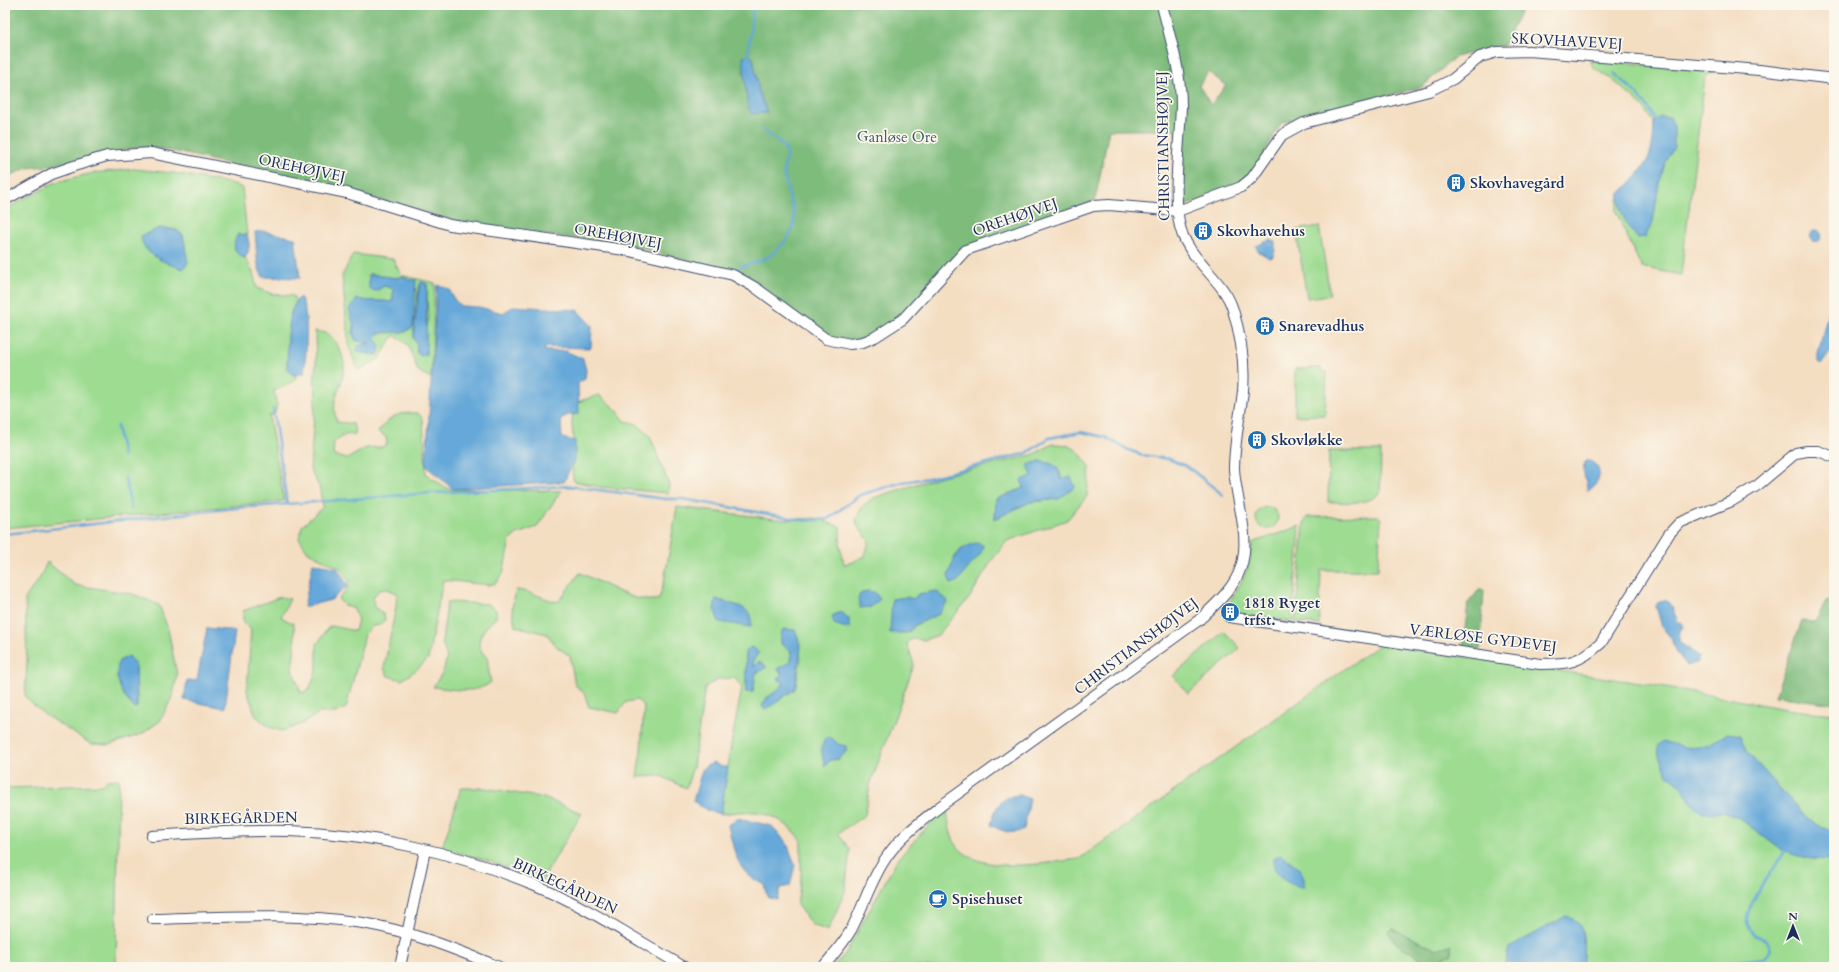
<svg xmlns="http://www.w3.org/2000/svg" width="1839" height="972" font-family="Cardo,serif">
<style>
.green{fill:#9ddc91;stroke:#5c8678;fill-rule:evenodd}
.forest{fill:#7ebc7b;stroke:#4c766c;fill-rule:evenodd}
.water{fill:#65a8d9;stroke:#406c9c}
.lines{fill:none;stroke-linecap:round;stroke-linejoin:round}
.stream{stroke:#65a8d9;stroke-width:2.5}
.minor-casing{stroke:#3c496d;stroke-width:12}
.minor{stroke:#fff;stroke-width:10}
.labels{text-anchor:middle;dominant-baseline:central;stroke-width:3.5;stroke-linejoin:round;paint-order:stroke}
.street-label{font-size:15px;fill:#1b2f5e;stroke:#fbf7ec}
.park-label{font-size:15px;fill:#3c5a6b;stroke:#fbf7ec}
.poi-label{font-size:15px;font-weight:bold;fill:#1b2f5e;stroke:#fbf7ec;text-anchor:start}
</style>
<rect width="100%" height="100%" fill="#fbf7ec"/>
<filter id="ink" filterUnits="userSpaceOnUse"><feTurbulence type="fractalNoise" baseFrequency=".025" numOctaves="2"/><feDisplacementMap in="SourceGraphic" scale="8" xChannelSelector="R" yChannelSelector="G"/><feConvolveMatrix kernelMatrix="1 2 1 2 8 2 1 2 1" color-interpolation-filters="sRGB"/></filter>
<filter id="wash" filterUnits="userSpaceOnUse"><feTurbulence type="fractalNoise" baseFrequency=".012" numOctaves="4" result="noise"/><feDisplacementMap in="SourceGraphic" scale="16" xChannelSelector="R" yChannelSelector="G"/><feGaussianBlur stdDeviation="0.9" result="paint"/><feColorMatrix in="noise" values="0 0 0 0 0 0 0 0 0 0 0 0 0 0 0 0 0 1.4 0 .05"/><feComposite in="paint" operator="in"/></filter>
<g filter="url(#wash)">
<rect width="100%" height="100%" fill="#f4dec2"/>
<!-- green -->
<g class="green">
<polygon points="1589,60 1715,70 1705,77 1681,275 1641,267 1616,211 1619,195 1641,171 1650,157 1654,143 1654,122 1642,106 1613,80 1594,68"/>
<path d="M134,169L173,173L234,184L242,188L247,235L238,234L240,256L245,258L252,270L257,288L272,294L293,296L296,301L291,313L287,367L293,375L297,376L291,383L274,391L277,405L275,414L269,416L284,501L5,528V209L56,182L93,173ZM166,228L176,230L183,235L187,257Z"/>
<polygon points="1319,226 1330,295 1307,298 1296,230"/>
<path d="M353,254L393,259L401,275L435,283L431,378L418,371L408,345L394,335L379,359L358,370L349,347L342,276ZM369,274L396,278L402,276L409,280L405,332L378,333L375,339L378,355L357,352L370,344L368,342H362L353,334L357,299C369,302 380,300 392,302L394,289L384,286L376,291ZM422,282L427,284L428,319L417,353V344L413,338L418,288Z"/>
<path d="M315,331C319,332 324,332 327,334C336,340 345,356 344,367C343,388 329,398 337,422L353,424L356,434L345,435L334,442L333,455L347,459L366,448L382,447L387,444L386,437L378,432C391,416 397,412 418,413L423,419L426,474L448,489L561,491L537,527L517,534L510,540L503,574L496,583L489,585L443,580L428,659L416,670L402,680L388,676L384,668L396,607L397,593L387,589L379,590L373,597L374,606L384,615L385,620L380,625L373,626L365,634L346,708L335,713H319L302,724L282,731L269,727L256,716L247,691L251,629L243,623V611L280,597L290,599L281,617L294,624L295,647L292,669L301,693L309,690L317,669V644L328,628L332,626L355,631L358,620L354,609L344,605L338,599L347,590L349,581L340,568L308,552L299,538L302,526L323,507L319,486L310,469L316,391L314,384L316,363Z"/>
<polygon points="1321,368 1322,372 1327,372 1325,415 1295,416 1295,369"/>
<path d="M599,395L617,410L625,421L637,424L650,436L669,485L668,493L601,487L574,481C570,469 574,457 574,444C574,434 570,426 573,415C574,410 577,406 580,401Z"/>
<path d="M1053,444C1074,444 1078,450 1090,467L1087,496L1067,520L1007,541L992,560L970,597L938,635L924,640L912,639L907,643L914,665L870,785L865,815L838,833L850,850L845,891L828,931L812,925L797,905L801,879V840C776,810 758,809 721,814L731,745L742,688L735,678L719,679L705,687L693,767L686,788L661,776L637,777L641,750L644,706L637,700L626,702L618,713L589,707L584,693L575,685L570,656L557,647L547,634L515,626L512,608L516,590C531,591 543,599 558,602L580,573C601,581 636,606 659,599L664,582L677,507L784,520L816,518L840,527V543L844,564L853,562L865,556L869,541L857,525L856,520L862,507L873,498L942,476L1032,455ZM1040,461C1066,467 1062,476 1059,499L1030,502L995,518L996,499L1024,488ZM964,546L981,553L974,561L954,558ZM906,597L913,599L939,614L915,625L908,633ZM795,630L801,658L795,689L765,710L766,698L780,689L784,683L782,673L777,669L790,663L791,651L781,644ZM746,651L753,661L754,667L761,671L756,673L753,692H746ZM832,738L838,744L839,759L830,760L825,767L822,754Z"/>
<path d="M1329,451H1381L1380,492C1369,506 1344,502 1328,502Z"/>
<circle cx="1267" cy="518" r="11"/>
<polygon points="1378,516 1381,519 1378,570 1321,570 1319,625 1295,622 1304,524 1307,517"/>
<path d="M1300,526L1292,622L1238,614L1226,607C1240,587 1251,568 1252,543Z"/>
<path d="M47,562L75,585L133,594L159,605L168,629L177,675L173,695L160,721L142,734L109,745L91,744L45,715L25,697L27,661L25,598L40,578ZM136,667L137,707L128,701L116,676Z"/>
<path d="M447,602L488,604L496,610V618C487,626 475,636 481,650C482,653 485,655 487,657C488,661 489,676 491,682C475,695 453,689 433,687L443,672L447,658L442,642Z"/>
<polygon points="1224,631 1240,648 1188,694 1173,676"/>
<path d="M1380,644L1660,686L1792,710L1834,714V967H833L846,953L897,860L946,806C948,816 949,830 953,839C971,878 1045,863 1079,859Z"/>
<polygon points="119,779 116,967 5,967 5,788 102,785 107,780"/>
<polygon points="461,788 485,788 544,798 582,813 541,882 491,862 442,848"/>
</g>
<!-- forest -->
<g class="forest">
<path d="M5,5H1524L1504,45L1455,57L1422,87L1281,123L1248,182L1185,206L1176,130H1109L1095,201L961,253L901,317L867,340L827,338L725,271L626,244L478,227L361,195L173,151L140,147L48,166L27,168L5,178ZM753,58L759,92L767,113L743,72ZM1208,72L1226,85L1211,105L1199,86Z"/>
<polygon points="1479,590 1484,590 1480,650 1463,646 1468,603"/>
<polygon points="1834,598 1834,704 1775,696 1802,621 1815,622 1826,601"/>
<polygon points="1393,929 1435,949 1451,945 1452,954 1428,963 1396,943 1388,932"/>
</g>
<!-- water -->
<g class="water">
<polygon points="748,54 753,58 759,92 767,113 751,114 747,103 743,57"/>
<path d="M1660,117H1670L1674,126V147L1665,164L1659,184L1653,222L1645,237L1637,238C1626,223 1619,214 1619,195C1644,169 1654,160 1654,122Z"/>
<path d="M159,228L176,230L183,235L188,263L183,269C168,264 142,255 141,236Z"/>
<circle cx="1816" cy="236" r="5.5"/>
<path d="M263,231L295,238L300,278L263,277C255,265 257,247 255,232Z"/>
<path d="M238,234L247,235C250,244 250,250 245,258C233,254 232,244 238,234Z"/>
<polygon points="1270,240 1275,242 1275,250 1273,257 1269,258 1258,251 1256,246"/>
<path d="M369,274L396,278L402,276L409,280H416L413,327L405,332L379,333L375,339L380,346L378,355L357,352L358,346L370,343L356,341L353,334L354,327L349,309L357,299C370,302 380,300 392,302L394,289L384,286L376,291L369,289Z"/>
<polygon points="421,282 427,284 426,354 421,356 417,353 417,344 413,338 419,288"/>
<polygon points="437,285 449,289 454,299 461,306 479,307 503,313 514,306 577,310 592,326 591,348 545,347 545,351 566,351 583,359 586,370 585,379 578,383 579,414 568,415 561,419 562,438 575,441 575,458 564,482 453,489 426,466"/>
<path d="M300,297C310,311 306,356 304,373L293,375L287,367L288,334L291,313L296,301Z"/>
<polygon points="1834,301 1834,346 1821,364 1818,362 1818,354 1830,304"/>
<path d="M1589,460L1598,467C1601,479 1598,484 1588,491L1583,470L1585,462Z"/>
<path d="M1040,461C1055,464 1057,464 1061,479L1071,477L1075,487L1059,499L1030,502L995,519L996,499L1024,488L1021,480L1032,476L1028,465Z"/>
<path d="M976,543L983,545L981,553L957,582L951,584L948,576C954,558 957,548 976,543Z"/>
<polygon points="313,563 337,568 348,586 331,600 304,607"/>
<polygon points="867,591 874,592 880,599 871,607 860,608 858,599 860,594"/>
<polygon points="936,591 948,601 939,614 915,625 908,633 890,633 892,599 906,597 913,599 918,594"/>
<polygon points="716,599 742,607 751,614 751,627 719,622 714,609"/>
<polygon points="1665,600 1670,603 1678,622 1681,622 1683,627 1680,631 1679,642 1699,656 1698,662 1686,666 1680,656 1676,653 1671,638 1662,627 1656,606 1659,601"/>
<polygon points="838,613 842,613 849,619 849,629 834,624 832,616"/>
<polygon points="207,628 235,631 225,708 184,700 187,681 197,680"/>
<path d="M783,629L795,630L801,647L795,689L765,710L762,706C767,695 777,693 784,683L778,679L782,673L777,669L790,662L791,651L781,644V634Z"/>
<polygon points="751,647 759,652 753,661 754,667 759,661 767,667 756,673 753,692 746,692 746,651"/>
<path d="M129,656L136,667L137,707L135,708C121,697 114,677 119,661Z"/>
<path d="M1728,733L1740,735L1747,752L1804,815L1816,825L1834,832V860L1811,859L1784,852L1739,818L1723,812L1702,813L1693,805L1681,786L1668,775L1659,756L1658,745L1663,741C1694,751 1701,750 1728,733Z"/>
<polygon points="825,738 832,738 838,744 846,746 846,752 838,759 830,760 825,767 821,749"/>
<polygon points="714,763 722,767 728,767 721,814 708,811 693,801 702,770 706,766"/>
<path d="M1020,795L1030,799L1024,829C1013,836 1002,831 991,825C995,807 1001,796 1020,795Z"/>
<path d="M737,818L772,826L787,843L795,865L790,886L780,888L777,900L767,897L764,884C736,874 734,850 728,825Z"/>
<path d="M1280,855C1294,863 1306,870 1304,887C1290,886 1272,876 1273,859Z"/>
<path d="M1566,916C1590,923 1582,947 1583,967H1504L1509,948Z"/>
</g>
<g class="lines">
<!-- stream -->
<g class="stream">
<polyline points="748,54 752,14 755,5"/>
<path d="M1614,73C1631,88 1645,100 1656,120"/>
<path d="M732,272C743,262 760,264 771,255C810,223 789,211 784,173C783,166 788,158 786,152C783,140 769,138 763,129"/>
<polyline points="273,409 287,504"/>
<polyline points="117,426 123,457"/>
<polyline points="125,478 131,508"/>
<polyline points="5,534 236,508 430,493 569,486 666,499 683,499 808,521 828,519 860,495 903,482 928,478 1027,453 1049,438 1081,432 1105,437 1126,449 1142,455 1169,459 1188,467 1223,495"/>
<path d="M1736,967L1739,961L1763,958L1771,951C1769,935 1758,940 1751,930C1750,928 1747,924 1747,922C1744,908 1776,865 1784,852"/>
</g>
</g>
</g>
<g filter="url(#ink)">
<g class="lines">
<!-- minor casing -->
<g class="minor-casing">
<g id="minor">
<polyline points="5,200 51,174 74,166 107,156 151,153 347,193 450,225 625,250 733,275 756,288 826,339 850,344 863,342 875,337 903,319 966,250 1093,206 1109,205 1178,211 1241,187 1252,178 1282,135 1304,123 1429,91 1453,79 1480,57 1497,52 1529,51 1759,70 1834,79"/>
<path d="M1229,617L1540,664C1569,664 1579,663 1601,643L1669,534L1679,523L1732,501L1758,485L1796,453L1807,451H1818L1834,457"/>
<path d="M152,836C197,833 243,830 288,831C372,833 458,853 535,885C588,907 635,939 684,967"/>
<path d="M153,919C223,917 293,912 363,923C410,931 455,949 499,967"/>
<polyline points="400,967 425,850"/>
<path d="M823,967C833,955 843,944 851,930C864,906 871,878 888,855C902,835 923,820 942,805L1199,620C1216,604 1234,589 1241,567C1251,536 1236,501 1234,469C1234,443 1240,417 1243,391C1245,365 1241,336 1233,310C1224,278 1185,259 1179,222C1173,186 1180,142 1181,105C1181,71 1170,38 1162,5"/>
</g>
</g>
<!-- minor -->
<use href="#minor" class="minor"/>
</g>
</g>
<!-- icons -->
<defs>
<g id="building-disc" transform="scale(1)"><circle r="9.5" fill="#1f6fb2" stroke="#fbf7ec"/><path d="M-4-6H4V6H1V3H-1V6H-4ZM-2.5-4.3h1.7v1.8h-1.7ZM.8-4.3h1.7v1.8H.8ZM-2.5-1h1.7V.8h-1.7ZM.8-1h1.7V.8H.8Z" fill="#fff"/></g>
<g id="cafe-disc" transform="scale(1)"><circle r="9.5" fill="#1f6fb2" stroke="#fbf7ec"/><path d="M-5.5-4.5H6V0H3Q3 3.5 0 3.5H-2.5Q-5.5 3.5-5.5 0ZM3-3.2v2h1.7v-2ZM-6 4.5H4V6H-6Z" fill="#fff"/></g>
</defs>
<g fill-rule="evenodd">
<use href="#building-disc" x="1456" y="183"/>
<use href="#building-disc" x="1203" y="231"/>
<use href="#building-disc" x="1265" y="326"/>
<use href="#building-disc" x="1257" y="440"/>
<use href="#building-disc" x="1230" y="612"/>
<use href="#cafe-disc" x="938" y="899"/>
</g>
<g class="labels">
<!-- street labels -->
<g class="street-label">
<text transform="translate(1567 41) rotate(3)">SKOVHAVEVEJ</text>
<text transform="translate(1163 146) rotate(-91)">CHRISTIANSHØJVEJ</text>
<text transform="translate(302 168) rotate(12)">OREHØJVEJ</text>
<text transform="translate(1015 217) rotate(-19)">OREHØJVEJ</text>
<text transform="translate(618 236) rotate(10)">OREHØJVEJ</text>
<text transform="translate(1483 638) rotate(7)">VÆRLØSE GYDEVEJ</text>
<text transform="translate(1136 646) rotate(-37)">CHRISTIANSHØJVEJ</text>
<text transform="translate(241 818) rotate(-1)">BIRKEGÅRDEN</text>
<text transform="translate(565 886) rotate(25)">BIRKEGÅRDEN</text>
</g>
<!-- park labels -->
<g class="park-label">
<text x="897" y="137">Ganløse Ore</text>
</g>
<!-- poi labels -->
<g class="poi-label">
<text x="1470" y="183">Skovhavegård</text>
<text x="1217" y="231">Skovhavehus</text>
<text x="1279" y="326">Snarevadhus</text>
<text x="1271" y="440">Skovløkke</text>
<text x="1244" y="603">1818 Ryget<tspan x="1244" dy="17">trfst.</tspan></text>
<text x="952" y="899">Spisehuset</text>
</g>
</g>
<!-- margin -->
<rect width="1839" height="972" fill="none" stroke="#fbf7ec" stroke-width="20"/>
<!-- north arrow -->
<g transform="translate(1793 926)" stroke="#fbf7ec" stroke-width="3" paint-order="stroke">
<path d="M0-3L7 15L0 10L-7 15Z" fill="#1b2f5e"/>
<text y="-6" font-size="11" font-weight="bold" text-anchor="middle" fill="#1b2f5e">N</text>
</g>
</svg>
